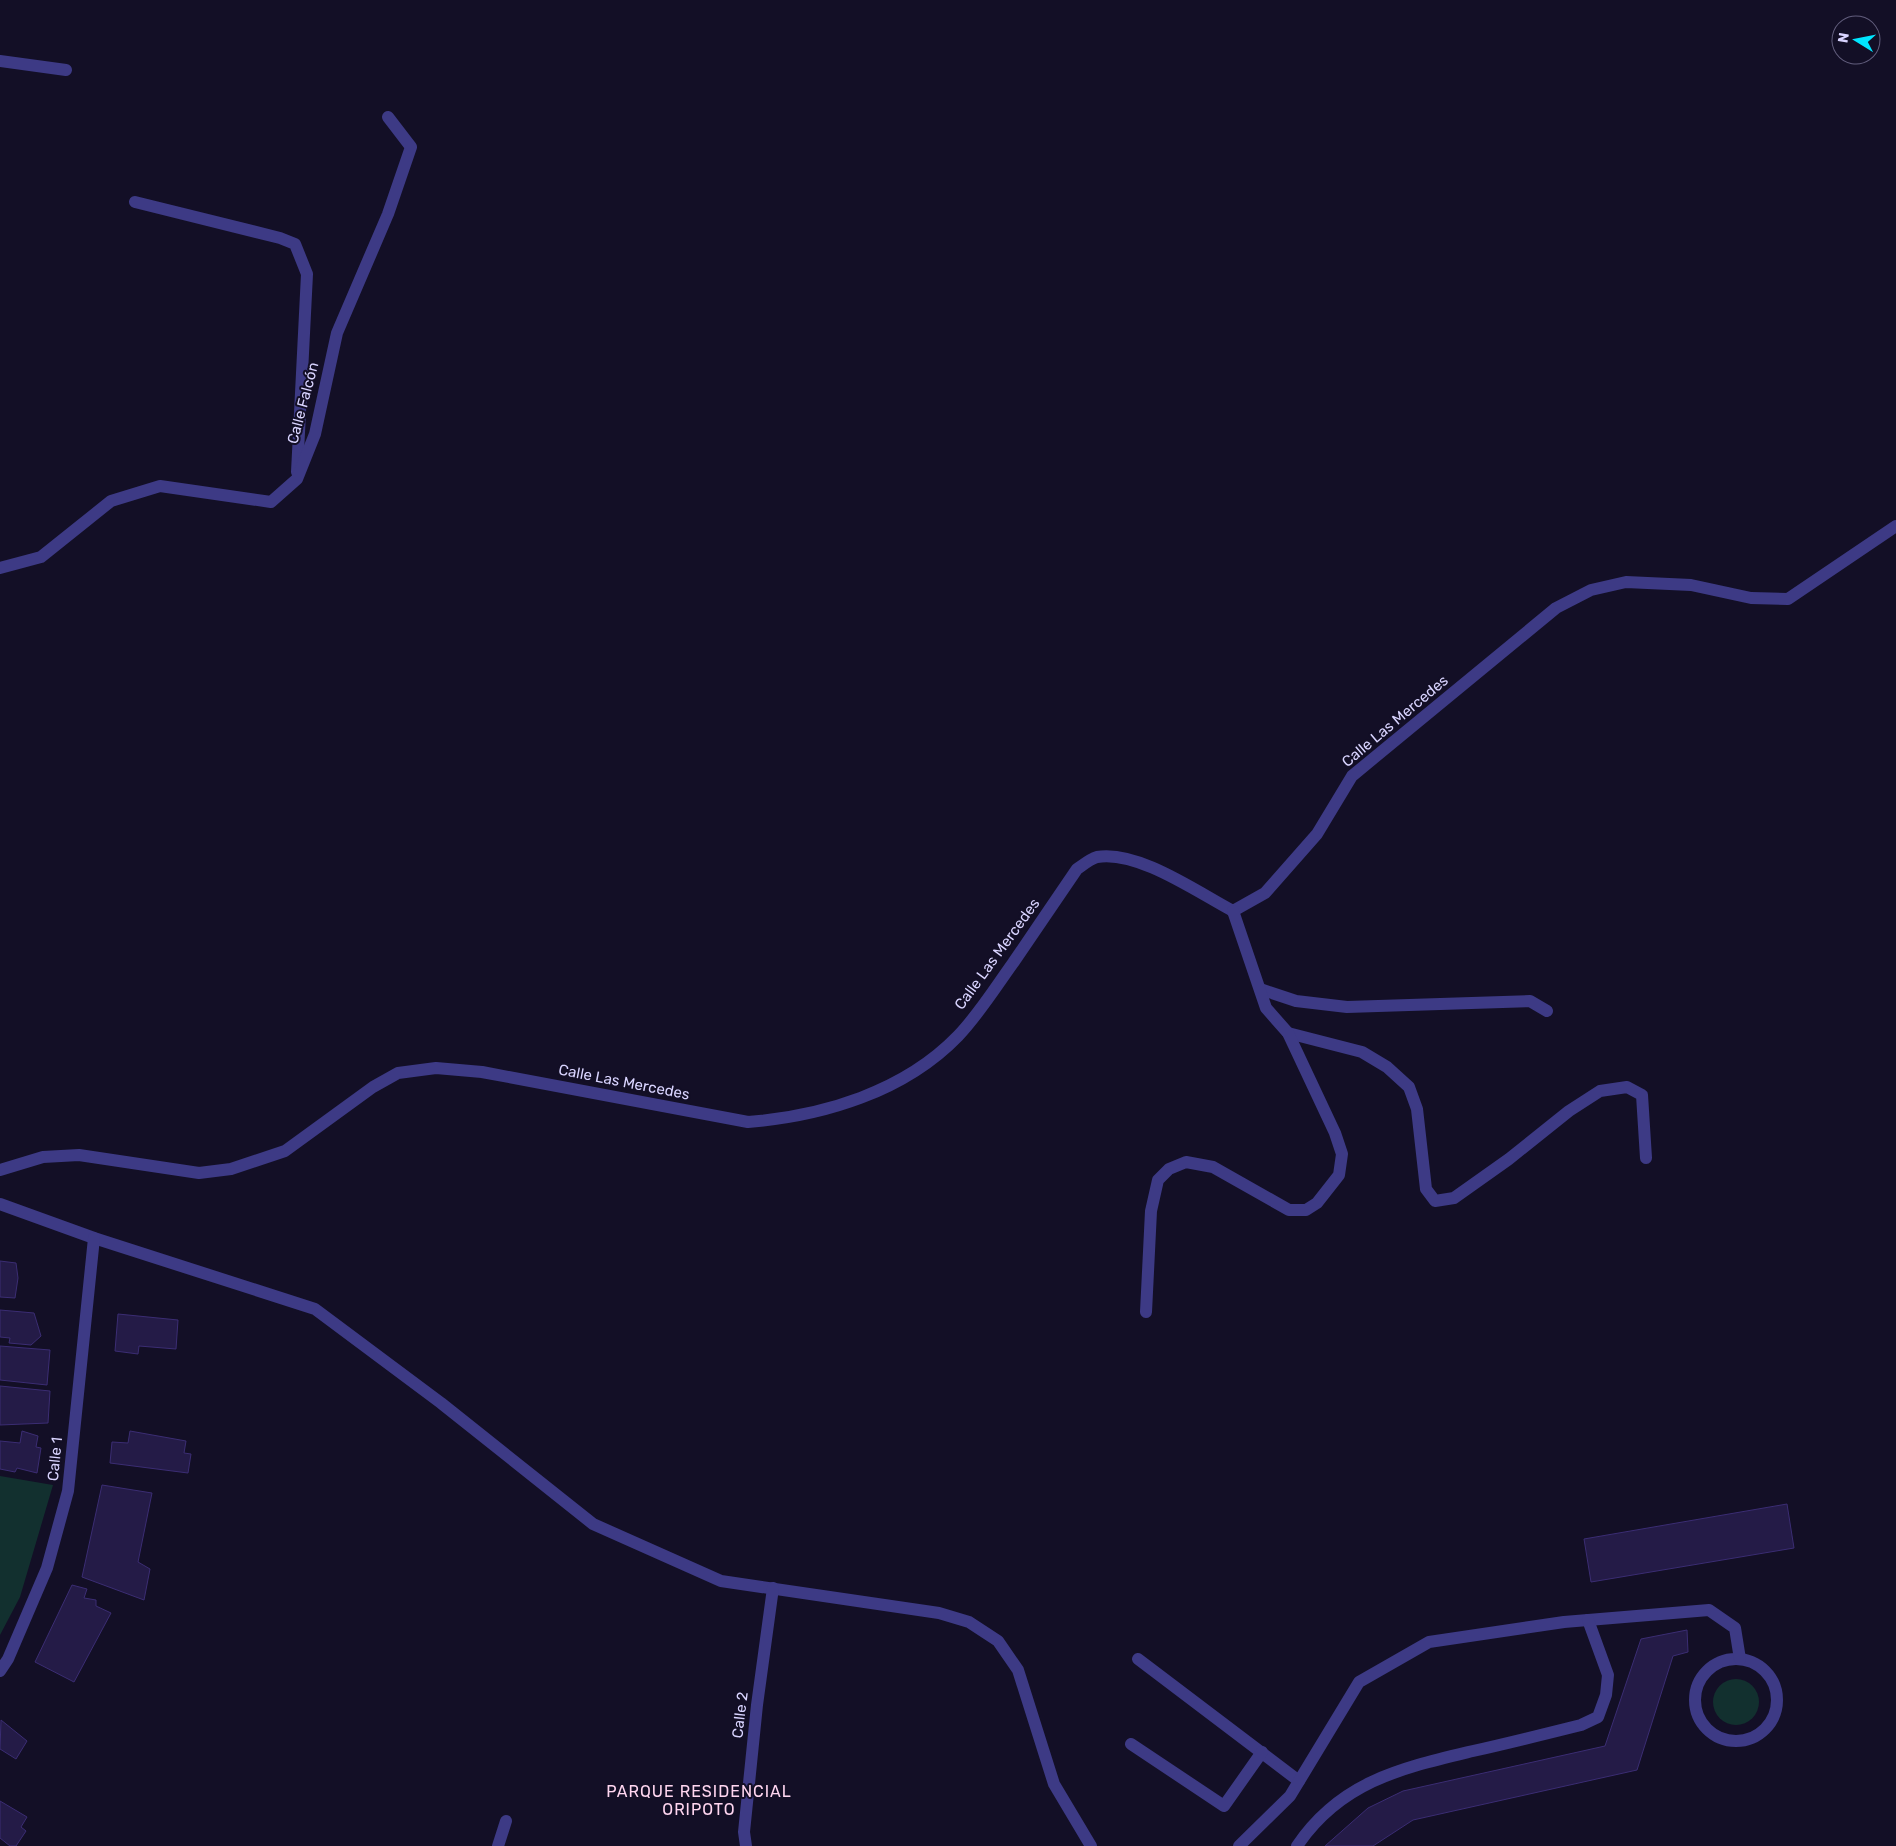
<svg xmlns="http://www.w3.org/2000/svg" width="1896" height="1846" font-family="Rubik,sans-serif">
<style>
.green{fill:#12302f}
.building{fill:#241b47;stroke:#3b2d73}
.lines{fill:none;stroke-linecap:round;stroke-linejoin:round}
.street{stroke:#3d3a85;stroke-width:12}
.labels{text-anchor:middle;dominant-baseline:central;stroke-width:4;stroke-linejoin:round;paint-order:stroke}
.street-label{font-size:15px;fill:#d9d4ff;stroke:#130f26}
.neighbourhood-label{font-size:16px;letter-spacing:1px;fill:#ffd6f0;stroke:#130f26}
</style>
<rect width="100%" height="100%" fill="#130f26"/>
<!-- green -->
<g class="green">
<polygon points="0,1476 53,1485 20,1597 0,1635"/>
<circle cx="1736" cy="1702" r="23"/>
</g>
<!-- building -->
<g class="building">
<polygon points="0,1261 16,1263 18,1278 15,1298 0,1297"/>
<polygon points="0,1310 34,1313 41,1336 31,1345 9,1343 10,1338 0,1337"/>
<polygon points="118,1314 178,1320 176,1349 139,1346 138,1354 115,1351"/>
<polygon points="0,1346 50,1350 47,1385 0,1380"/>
<polygon points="0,1386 50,1391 48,1423 0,1425"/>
<polygon points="22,1431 38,1436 36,1447 41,1448 37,1473 17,1468 15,1472 0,1469 0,1441 20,1443"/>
<polygon points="130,1431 186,1441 184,1453 191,1454 188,1473 110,1463 112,1442 128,1443"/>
<polygon points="102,1485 152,1493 138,1562 150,1569 144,1600 82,1577"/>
<polygon points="1787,1504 1794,1548 1591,1582 1584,1539"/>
<polygon points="72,1585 87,1589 84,1598 96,1600 96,1606 111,1613 74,1682 35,1662"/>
<polygon points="1687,1630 1688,1652 1673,1656 1637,1770 1413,1820 1373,1846 1325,1846 1368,1808 1403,1791 1605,1746 1641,1639"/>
<polygon points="1,1720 27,1741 16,1759 0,1749"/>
<polygon points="0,1801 27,1817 21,1827 26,1831 16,1846 10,1846 0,1838"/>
</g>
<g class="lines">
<!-- street -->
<g class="street">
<polyline points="0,61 66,70"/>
<polyline points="135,202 280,238 295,244 307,274 297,472"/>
<polyline points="0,568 41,557 111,501 160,486 271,502 297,479 315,434 337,333 388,214 411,147 388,117"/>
<polyline points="1260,989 1296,1001 1347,1007 1530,1001 1547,1011"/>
<polyline points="1288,1033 1362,1052 1387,1067 1409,1087 1417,1109 1426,1189 1435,1201 1454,1198 1509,1159 1569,1111 1600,1091 1627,1087 1642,1095 1646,1158"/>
<path d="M0,1170L43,1157L79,1155L199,1173L231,1169L285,1151L373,1087L398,1073L436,1068L482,1072L748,1122C823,1116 904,1092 958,1036C979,1014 995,988 1013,963C1034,932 1056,900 1077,869C1083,865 1090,859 1097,857C1138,850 1197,892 1233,911L1265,893L1317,834L1352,776L1556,608L1591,590L1626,582L1691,585L1751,598L1788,599L1896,526"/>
<polyline points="0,1204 94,1238 315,1309 441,1403 593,1524 721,1581 939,1613 969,1622 998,1641 1018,1670 1054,1784 1091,1846"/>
<polyline points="1146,1312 1151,1211 1158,1180 1169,1169 1186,1162 1213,1167 1289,1210 1306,1210 1317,1203 1339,1175 1342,1154 1335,1133 1288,1033 1266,1008 1233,911"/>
<circle cx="1736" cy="1700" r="41"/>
<polyline points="1138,1659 1299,1781"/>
<polyline points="0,1671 8,1659 47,1568 68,1491 94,1238"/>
<polyline points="1131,1744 1224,1806 1262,1752"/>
<polyline points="498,1846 506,1821"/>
<polyline points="746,1846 744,1832 757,1705 773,1588"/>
<polyline points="1239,1846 1290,1796 1359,1682 1429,1642 1564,1622 1709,1610 1735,1628 1740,1659"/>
<path d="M1297,1846C1341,1781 1402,1768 1473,1751C1509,1743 1545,1734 1581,1725L1598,1717L1606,1695L1608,1675L1588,1620"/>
</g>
</g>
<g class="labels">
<!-- street labels -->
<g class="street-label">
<text transform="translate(303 403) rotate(-75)">Calle Falcón</text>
<text transform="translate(1395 721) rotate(-40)">Calle Las Mercedes</text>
<text transform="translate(997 954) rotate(-54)">Calle Las Mercedes</text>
<text transform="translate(624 1082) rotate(11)">Calle Las Mercedes</text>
<text transform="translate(55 1459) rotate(-84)">Calle 1</text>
<text transform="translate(740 1715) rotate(-83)">Calle 2</text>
</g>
<!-- neighbourhood labels -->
<g class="neighbourhood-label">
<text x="699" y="1791">PARQUE RESIDENCIAL<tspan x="699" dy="18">ORIPOTO</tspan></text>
</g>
</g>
<!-- north arrow -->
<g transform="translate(1856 40) rotate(280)"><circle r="24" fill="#130f26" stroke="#625e7d"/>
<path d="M0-4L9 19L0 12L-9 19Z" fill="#00e5ff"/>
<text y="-8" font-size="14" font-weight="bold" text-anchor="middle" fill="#d9d4ff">N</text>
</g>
</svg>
